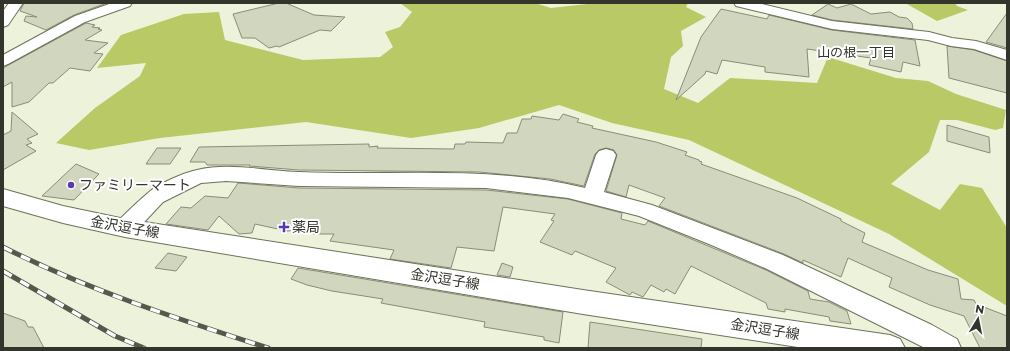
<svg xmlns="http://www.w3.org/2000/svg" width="1010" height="351" font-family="Montserrat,'Noto Sans JP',sans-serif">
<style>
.forest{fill:#b8c966}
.building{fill:#d1d7bf;stroke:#888d77}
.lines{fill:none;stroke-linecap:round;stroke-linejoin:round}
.minor-casing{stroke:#6c715b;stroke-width:2}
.major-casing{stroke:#6c715b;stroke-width:2}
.minor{fill:#fff;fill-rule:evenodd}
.major{fill:#fff;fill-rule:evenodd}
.rail-casing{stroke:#55584b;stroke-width:5}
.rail{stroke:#fff;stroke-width:3.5;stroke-dasharray:10;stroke-linecap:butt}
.poi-dot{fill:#573ab2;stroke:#fff;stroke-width:1.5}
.labels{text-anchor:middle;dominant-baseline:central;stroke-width:4;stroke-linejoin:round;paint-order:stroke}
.far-neighbourhood-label{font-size:13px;fill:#32352b;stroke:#fff}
.poi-label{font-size:14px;fill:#32352b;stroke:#fff;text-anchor:start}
.street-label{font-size:14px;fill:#32352b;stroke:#fff}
</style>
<rect width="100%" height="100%" fill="#edf2da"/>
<!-- forest -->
<g class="forest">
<polygon points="400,3 535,3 551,8 596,3 688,3 686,7 706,17 681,31 683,46 671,57 664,89 698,103 730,78 817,83 828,57 896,78 928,81 956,94 1006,110 1003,128 995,130 957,120 940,120 929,152 891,184 940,210 960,184 982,188 1007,228 1007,306 889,234 689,140 612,123 559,105 479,128 411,138 306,122 160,138 89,150 56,143 95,108 140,76 146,63 97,68 121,35 184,14 219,12 225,40 303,60 380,57 393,47 385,32 400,27 412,12"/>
<polygon points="905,3 955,3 957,6 968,10 937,21"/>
</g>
<!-- building -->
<g class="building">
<polygon points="24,3 107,3 74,15 46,30 24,21 26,16 37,17 20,11"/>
<polygon points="279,3 286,3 314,15 345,17 331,31 320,30 279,47 277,46 269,48 255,38 242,38 233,14"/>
<polygon points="828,4 837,8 851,4 871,14 890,12 899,17 907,18 912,23 913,29 832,20 812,15"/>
<polygon points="721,9 767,19 769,15 832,30 915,40 920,66 903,62 901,72 869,65 871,58 807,49 809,77 765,72 765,67 722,60 717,74 706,71 705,74 676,100 701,37"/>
<polygon points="1007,13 1007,48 986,42"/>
<polygon points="86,23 95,25 92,27 100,28 98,29 102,30 85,40 108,43 94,53 103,54 90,71 70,68 53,83 49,83 29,102 12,107 12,82 3,87 3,68"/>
<polygon points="947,46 974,50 1007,61 1007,93 949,78"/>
<polygon points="12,112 38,134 27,139 32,143 26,145 36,151 3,170 3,135 11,131"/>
<polygon points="563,114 579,119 577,122 593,126 592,128 656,142 687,152 685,155 699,160 699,161 702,162 701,164 797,198 841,219 841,221 865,233 862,242 928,270 958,279 961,299 974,300 976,304 1007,316 1007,348 980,348 964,316 930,305 889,287 892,278 848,258 841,277 803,260 803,263 784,254 659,206 665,198 629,185 626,197 606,191 617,155 614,150 606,148 599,150 595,154 584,186 550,179 479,172 299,170 249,166 250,165 207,165 205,162 190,162 199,147 369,144 369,147 378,146 377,148 454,149 455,144 465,144 466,142 503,143 507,133 517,133 522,119 531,119 532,116 559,120"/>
<polygon points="947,125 989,137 990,153 947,141"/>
<polygon points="157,148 181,148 170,164 146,164"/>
<polygon points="76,164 99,174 74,200 42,196"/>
<polygon points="238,183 299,188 486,190 568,199 622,213 621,219 645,225 648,221 766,270 808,291 810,299 829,302 847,311 851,324 830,321 829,317 785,309 785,312 768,309 766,303 691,266 675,294 666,289 664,292 651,285 643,297 632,292 630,295 606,282 616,268 575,251 572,255 540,242 554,221 551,220 555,214 503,207 494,251 457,247 451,268 390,259 394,250 330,241 334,234 313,234 314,230 287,231 255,224 252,233 239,234 219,216 208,230 166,224 181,207 191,208 205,196 228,198"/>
<polygon points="168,253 187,257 176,271 155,268"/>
<polygon points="502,263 513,267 510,277 497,275"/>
<polygon points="298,268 563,312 559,343 544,340 544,337 484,327 485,322 381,303 383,299 332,291 307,285 291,279"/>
<polygon points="3,313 25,321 28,327 33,327 44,348 3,348"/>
<polygon points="590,322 702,339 701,348 588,348"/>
</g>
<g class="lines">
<!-- minor casing -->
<g class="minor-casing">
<g id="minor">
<polygon points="112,3 132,3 130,6 85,22 8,64 3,66 3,55 75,16"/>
<polygon points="734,3 758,3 832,21 929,32 952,38 976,41 1007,50 1007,60 974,49 951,46 928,40 832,29 736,6"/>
<path d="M606,149L613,151L616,155L604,192L652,205L783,255L932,325L957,339L961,348H925L767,269L709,244L639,216L568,198L486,188L299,186L226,181L201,183L163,202L133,234L125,236L117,234L114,228L117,222C127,212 137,202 148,193C158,184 183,173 197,170C229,162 266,171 299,172C394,176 492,165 585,188L596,155L599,151Z"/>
</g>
</g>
<!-- major casing -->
<g class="major-casing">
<g id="major">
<polygon points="9,3 23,3 8,25 3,27 3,11"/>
<polygon points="3,189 63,206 125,219 583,290 890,335 900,339 905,348 804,348 583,314 125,237 63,223 3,206"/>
</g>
</g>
<!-- minor -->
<use href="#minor" class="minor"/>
<!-- major -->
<use href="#major" class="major"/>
<!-- rail casing -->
<g class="rail-casing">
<g id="rail">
<path d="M3,247C88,290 178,319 268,348"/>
<polyline points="3,271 115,336 144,348"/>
</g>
</g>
<!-- rail -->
<use href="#rail" class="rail"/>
</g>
<!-- markers -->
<g class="poi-dot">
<circle cx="71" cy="185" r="4"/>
<path d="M282 221h4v4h4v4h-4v4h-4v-4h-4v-4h4z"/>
</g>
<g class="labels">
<!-- far-neighbourhood labels -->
<g class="far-neighbourhood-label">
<text x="856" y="52">山の根一丁目</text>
</g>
<!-- poi labels -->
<g class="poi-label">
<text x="79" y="185">ファミリーマート</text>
<text x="292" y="227">薬局</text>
</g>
<!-- street labels -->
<g class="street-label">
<text transform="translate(125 227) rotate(10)">金沢逗子線</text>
<text transform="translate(445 279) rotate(9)">金沢逗子線</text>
<text transform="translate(765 329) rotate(9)">金沢逗子線</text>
</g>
</g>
<!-- border -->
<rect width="1010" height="351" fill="none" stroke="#32352b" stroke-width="8"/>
<!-- north arrow -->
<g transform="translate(978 319) rotate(10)" stroke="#ffffff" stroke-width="3" paint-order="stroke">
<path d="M0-3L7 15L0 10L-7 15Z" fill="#32352b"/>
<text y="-6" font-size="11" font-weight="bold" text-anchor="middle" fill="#32352b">N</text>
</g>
</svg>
